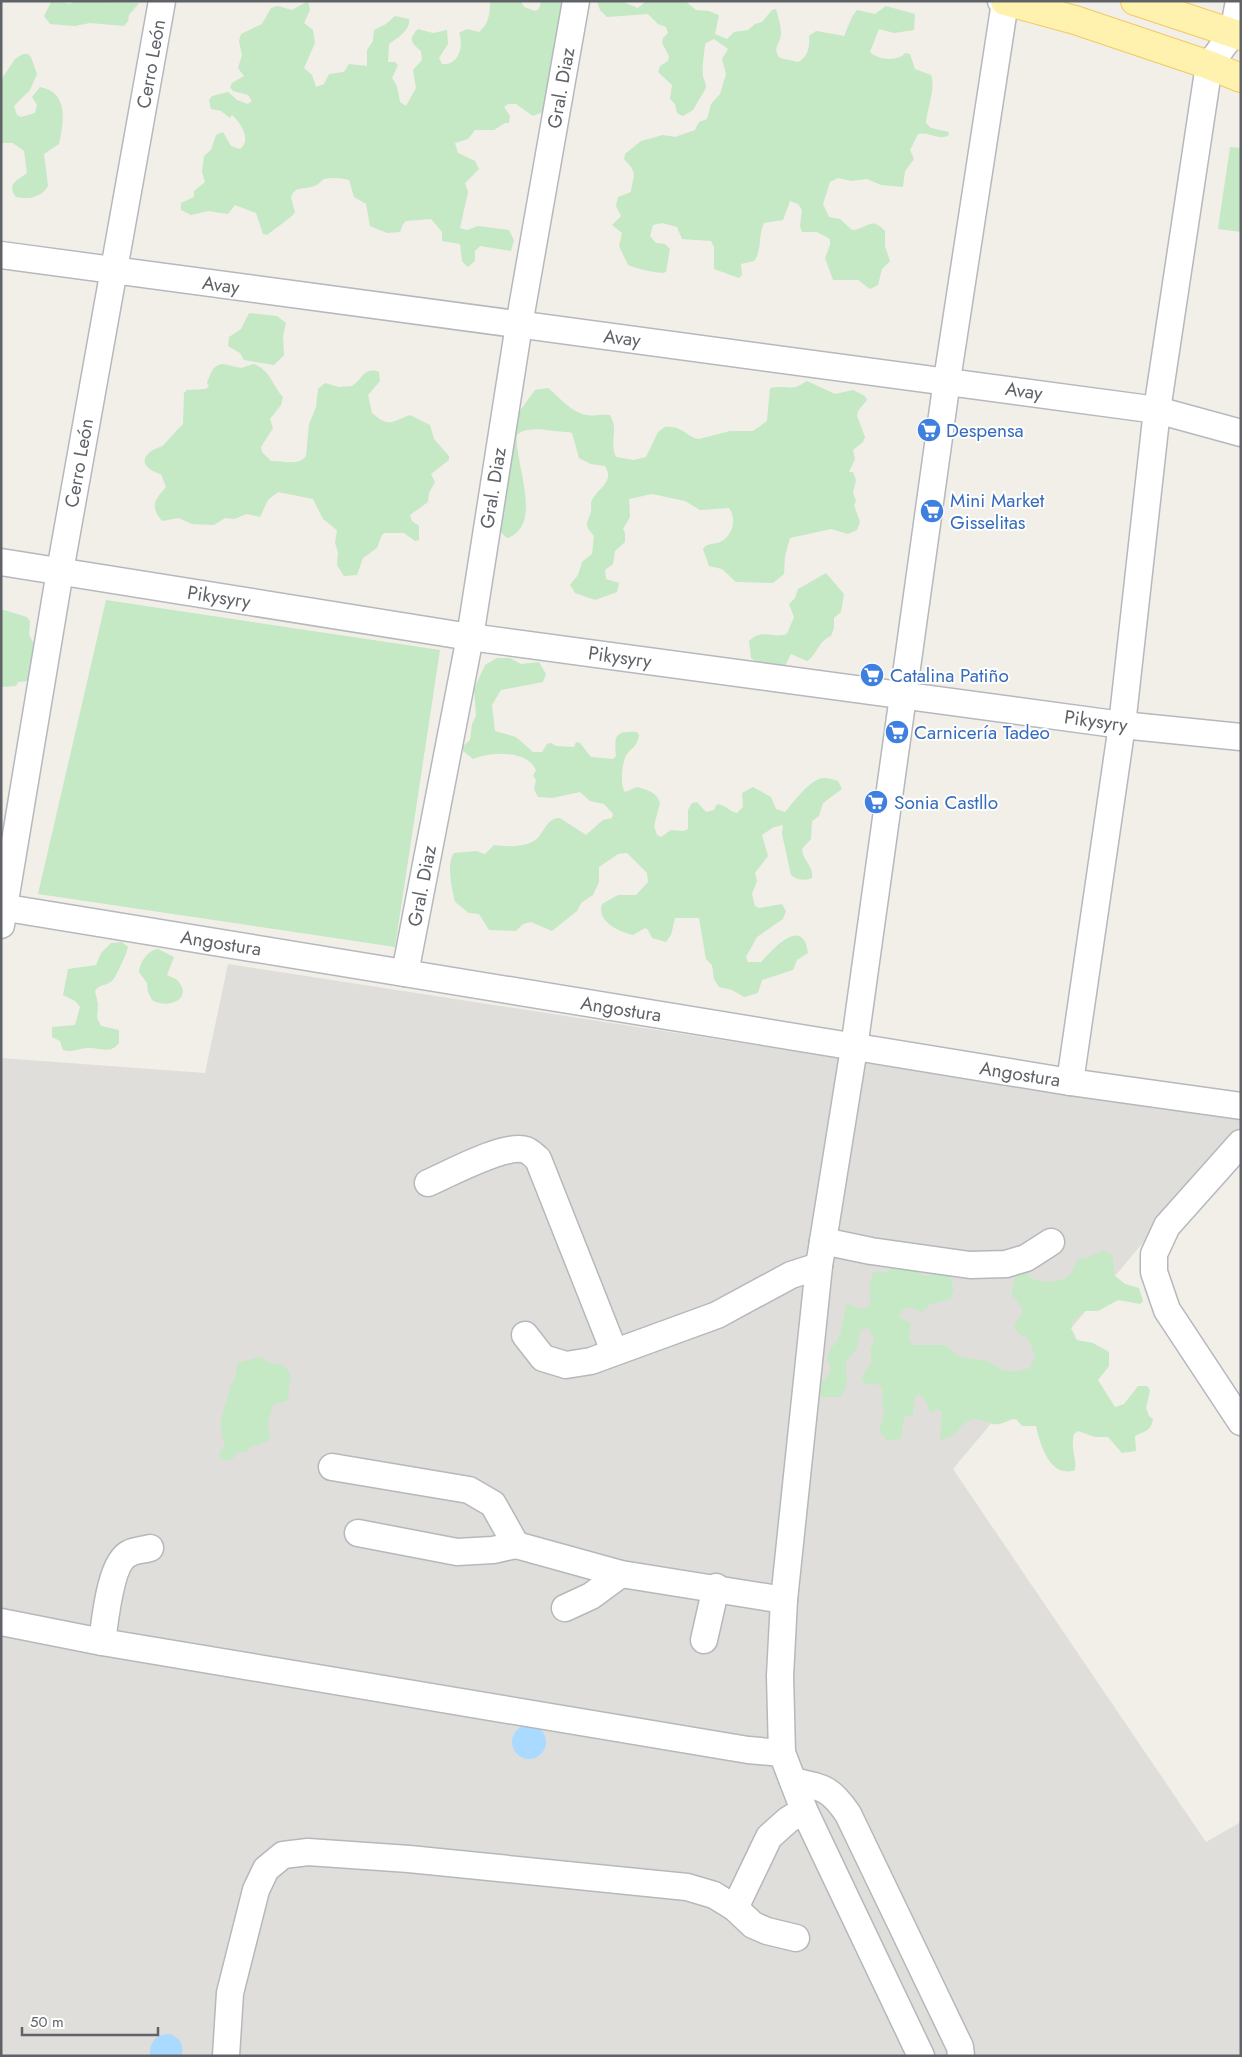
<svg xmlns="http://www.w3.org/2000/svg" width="1242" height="2057" font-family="Jost,sans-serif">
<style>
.industrial{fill:#e0deda}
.green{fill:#c5e8c5}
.water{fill:#aadaff}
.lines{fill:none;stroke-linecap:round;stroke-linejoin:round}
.minor-casing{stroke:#b5b8bc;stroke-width:29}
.major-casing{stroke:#f2c960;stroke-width:30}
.minor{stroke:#fff;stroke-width:26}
.major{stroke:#fff2af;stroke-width:28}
.labels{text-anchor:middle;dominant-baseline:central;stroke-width:4;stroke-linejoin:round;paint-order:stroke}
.street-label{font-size:19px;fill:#5f6368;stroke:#fff}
.shop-label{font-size:19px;fill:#366cbe;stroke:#fff;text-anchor:start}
</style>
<rect width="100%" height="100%" fill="#f1efe8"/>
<!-- industrial -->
<polygon class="industrial" points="228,964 1241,1120 1241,1126 953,1469 1206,1842 1241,1822 1241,2056 1,2056 1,1058 205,1073"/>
<!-- green -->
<g class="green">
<polygon points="56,1 70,4 74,1 139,3 129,15 128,21 124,26 90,23 75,26 50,24 44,16 51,2"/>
<path d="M308,1L310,10L304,23L313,30L315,43L304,68L312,75L316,87L324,84L329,74L344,72L349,64L367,66V50L373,41L374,30L386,24L395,16L409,19C411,30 396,39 389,44L388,62H395L398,65L392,78L397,86L400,102L406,106L416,88L413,70L422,60L421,51C411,43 408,39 418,29L433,33L447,30L448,44L439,58L442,64C459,66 464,45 459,33L467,29L479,32C489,24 490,13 490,1H521L524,7L535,11L539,9L541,1H567L563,57L550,68C552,81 546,87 551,101L543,112L533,116L516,104H508L504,107L510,116L509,123H505L494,130H475L468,139L455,143L458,153L475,161L479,169L465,183L468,192L460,228L467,230L478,226L509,230L514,240L511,251L480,246L475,251V261L468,267L462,261L460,244L442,241V232L431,219L406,221L403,224L400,232L387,233L370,226L366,204L354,197L349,180C341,178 332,177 324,179C321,181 318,185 314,186C305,190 294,185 291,198L295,212L292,216L267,235L263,234L256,213L235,205L228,214L208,211L191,215L181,210V203L194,197V191L205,182L202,172L204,156L211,150L216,135L223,132L231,146L240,149C252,140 241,123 232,115L230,118L221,111L211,109L209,100L212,96L228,92L237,100L248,104L252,101L248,95L233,91L230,87L232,83L244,76L238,68L242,55L239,41L241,34L262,24L271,8L278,6L292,10Z"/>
<path d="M597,1H621L638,8L646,1H685L696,10L709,11L719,15L715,34L727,39L734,32L748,30L755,24L762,22L772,10L776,9C778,17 781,25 781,33C781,44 771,48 780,58L798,62C808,57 810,47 809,36L816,31L844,36L852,17L857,10L875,14L886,6L915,14L914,30L894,33L879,29L870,52C877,60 898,62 905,53L910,54L915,69L931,75C936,86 927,110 926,123L931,128L949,132L948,136C937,140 928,131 918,134L910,150L914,159L905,171L903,187L881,185L867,179L851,181L838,178L830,182L823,204L829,217L840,219L852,230C868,229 871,215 885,231V246L890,261L882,269L878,285L870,289L858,280H833L825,258L830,245V239L817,232H802L800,226L802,210L798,204L790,201L783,220L764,223C758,235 762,252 754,261L741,264L742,275L739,278L714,269V247L711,241L682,239L677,227L662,223L653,225L650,236L656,243L665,244L670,249L666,272C661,275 635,268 628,265L619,246L622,233L612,225L621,216L616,206L618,197L631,192C633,173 639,175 624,159L625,154L641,141L663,135L675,137L695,130L699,122L707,119L711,104L720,94L726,74L722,59L728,49L714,39L706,43C704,47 702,73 703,76C704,81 706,82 706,88L693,110L683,116L677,113L675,104L670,99L672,85L658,72L660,66L668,61L669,56L662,43L663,38L668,33L666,27L658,24L648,14L607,17L600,10Z"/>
<path d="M23,54H28L31,57L37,74L30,90L14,106L17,115L21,117L35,113L37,105L32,97L40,87C69,92 64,123 59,144L44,154L48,186C42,197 28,200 16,197C6,184 18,180 27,173L24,151L13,143H1V80L15,59Z"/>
<polygon points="1230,147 1241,148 1241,232 1218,229"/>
<polygon points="249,313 277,316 286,323 283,336 284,355 274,365 244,360 240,353 228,346 229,337 241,329"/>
<path d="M223,364L241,368L254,364C271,371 272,385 283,397L281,405L270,419L273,428L261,447L262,452L271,461C283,460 298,467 306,456L309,424L316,407L318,389L325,383L339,387L352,386C362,380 364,366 379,372L380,381L368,395L372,413C389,428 391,422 410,415L430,425L434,439L449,456V460L431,474L435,482L429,493L428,502L410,515L412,521L419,526V540L415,541L404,533H385L382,535L377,548L363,558L357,575L344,576L337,565L338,552L335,543L337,530L323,519L313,499L278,492L268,500L260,517L247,514L234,519L225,518L214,525L192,524L179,518L162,521C150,506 154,501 166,487L161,474C152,472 137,463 149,453C153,449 159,448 164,445C165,443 181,426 183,424L184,393L187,390L206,389L209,386L207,383C211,374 212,365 223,364Z"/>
<path d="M807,381L835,394L853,390L865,396L867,400L858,411L857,416L865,437L863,442L853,450L855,459L849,472H853L856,480L853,493L856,501L854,505L860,522L857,530L848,534L831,529L790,538L785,556L784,574L773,583L736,582L722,569L709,566L703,549C708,542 715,545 722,541C733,534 737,519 729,508L700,510L685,501L652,494L629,499L630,517L623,529L625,533V542L615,551L613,564L605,570L606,579L619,583L617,592L595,600L575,593L570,585L578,575L582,562L592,554L594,536C583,523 587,525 591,512C592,508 590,504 592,500C598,488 615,482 605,466L591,464L579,458L572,433L568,432C553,432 528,424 517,435C514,463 544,524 508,538C496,532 502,524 503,514L511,417L519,412L535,390L548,388C559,397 572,413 587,415C595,417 601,413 610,415C619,430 609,442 616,457L634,460L646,457L658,432L665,427C683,425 687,438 699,439L730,431H753L767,421L770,388C790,384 789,393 807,381Z"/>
<path d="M826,573L844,594L841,612L834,618V628L831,636C818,641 817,655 807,661L791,654L785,666L758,663L751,658L749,641C763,628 772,639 787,634L794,617L789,604L795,598L798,589Z"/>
<polygon points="106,600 440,650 395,947 38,894"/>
<path d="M1,609L27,617L30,621L29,635L36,647C32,658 32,669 29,681L18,682L16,686L1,687Z"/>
<path d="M497,658H510L521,664L539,662L546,674L543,682L501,690L492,705L495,731L516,737L533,752H542L547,744L551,743L556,746L574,747L576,742L580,743L591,757L613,759L616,756C614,736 615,730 637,732L639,735C637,749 629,748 625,758C622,765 620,786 625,792L637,787C647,790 657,792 660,803L654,826L657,835L661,837L671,830L684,831L688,829V810L692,803L697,802L706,812L714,810L717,804C726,805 730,812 737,813L743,807L742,793L753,787L771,797L776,809L785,812C793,803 810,779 823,778C827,777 833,780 838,781L842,789L823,803L819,816L812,821L811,839L802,849C802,860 814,866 812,878C805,881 796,880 791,875L782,834L783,825L774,827L762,835L768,856L755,873L757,881L752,894L755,906L759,908L782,904L786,911L783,919L757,937L746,957L748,962H761C773,949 803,915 808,953L797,960L793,970L762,980L758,993L744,997L732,990L719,987L714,979L712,965L706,959L699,918H675L671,935L666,942L652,938L648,930L645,928L633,935C620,932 596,922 602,904L618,895H636L648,882L647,873L627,853L618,854L599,867V882L593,895L581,903L577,911L552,931L531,922L523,924L516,931L489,930L479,914L469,913L455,902C452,890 446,863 454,853L476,851L485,854L494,845C506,847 524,847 534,841C544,835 546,817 560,818L586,835L603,820L612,818L613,814L604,804L590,801L580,792L552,798L538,797L534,789L536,780L533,776L536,770C526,749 490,752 473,759L463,751V746L470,740L472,724L476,716L474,689L485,665Z"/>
<path d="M122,942L128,947C127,953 116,977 112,981C106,986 99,984 95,991L98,1004L97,1018L101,1026L119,1030V1043C110,1055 100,1047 88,1048C79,1048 73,1053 63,1050L60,1041L52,1037V1027L75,1025L80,1007L75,1001L63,995L68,969L96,965L101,953L111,943Z"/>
<path d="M158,949L174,957L167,975C170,977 175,978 177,980C195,999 167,1010 152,1000L148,992L147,983L139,972C140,962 148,950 158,949Z"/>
<path d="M1101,1251L1110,1253L1113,1256L1114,1275L1125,1284L1139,1288L1143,1301L1140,1304L1118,1300L1098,1311H1084L1072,1323L1071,1328L1077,1340L1093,1343L1109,1352V1366L1098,1380L1115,1407L1124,1404L1138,1386H1147L1150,1390L1146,1408L1149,1416L1153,1419C1151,1431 1145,1431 1135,1436L1136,1451L1122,1453L1108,1437H1095L1078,1431L1074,1434C1070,1449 1077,1458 1075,1470C1050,1479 1040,1444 1036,1426H1022L1016,1419C1008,1419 1001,1426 994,1424C985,1423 977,1415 968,1421C958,1427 954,1440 940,1439L942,1412L938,1409L931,1413L925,1400L919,1394L915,1397L913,1415L904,1417L901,1439L887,1441L879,1431L884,1413L882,1404L883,1391L878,1384L869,1385L862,1381V1376L872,1361L870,1353L874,1339L868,1328L860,1330L857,1348L846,1362C845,1378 851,1382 840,1397H822L819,1394L820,1385C841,1364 824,1368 828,1354C831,1347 836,1343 839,1337C843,1326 843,1314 847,1303L860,1309L869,1307L871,1298L869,1289L873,1272H887L895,1266L905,1267L926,1276L945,1272L949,1273L954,1291L950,1299L929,1305L922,1312L910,1307L902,1310L899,1317L911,1324L909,1337L912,1345H945L960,1357L988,1361L1002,1370L1016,1372L1030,1368L1035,1355L1028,1338L1019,1334L1014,1327L1015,1323L1023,1312L1017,1300L1011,1294L1016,1272L1029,1268V1277C1041,1283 1062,1285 1071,1273C1074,1268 1075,1263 1079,1259L1089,1257Z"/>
<path d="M260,1357L273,1364H282C294,1376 290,1375 289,1389C288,1395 290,1396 287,1401L273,1404L268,1423L270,1440L253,1446L246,1452H237L232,1460H224L220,1457V1452L225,1445C215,1420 226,1408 231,1385C232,1382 235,1379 236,1375C237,1371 236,1368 237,1363Z"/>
</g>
<!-- water -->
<g class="water">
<circle cx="529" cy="1742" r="17"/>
<path d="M169,2034C180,2037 184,2045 182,2056H150C149,2042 156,2034 169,2034Z"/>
</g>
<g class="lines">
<!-- minor casing -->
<g class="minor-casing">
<g id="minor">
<polyline points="1,255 1157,410 1241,433"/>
<polyline points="1,562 470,637 1122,725 1241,737"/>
<polyline points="1,907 1070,1082 1241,1106"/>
<polyline points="1,925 60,571 162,1"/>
<polyline points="405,973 470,637 519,325 576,1"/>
<polyline points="1070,1082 1122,725 1157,410 1209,65 1233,33 1239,1"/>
<polyline points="1241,1143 1167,1226 1154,1254 1154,1272 1167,1310 1241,1422"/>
<path d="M428,1183C449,1174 505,1143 526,1150C530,1151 534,1156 538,1159L614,1351"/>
<polyline points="823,1241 871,1251 970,1265 1006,1264 1026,1258 1051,1242"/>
<polyline points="525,1335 543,1358 566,1365 591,1361 717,1315 791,1275 819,1266"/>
<polyline points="332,1467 469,1490 493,1504 516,1545 621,1574 784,1600"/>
<polyline points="358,1533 457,1552 493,1550 516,1545"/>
<polyline points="565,1608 591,1596 621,1574"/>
<polyline points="1,1622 102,1642 748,1750 782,1753"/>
<polyline points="704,1640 716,1587"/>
<path d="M102,1642C105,1622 110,1561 130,1553C136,1550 144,1550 150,1548"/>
<path d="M793,1781C823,1788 830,1787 848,1814L960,2047L961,2056"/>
<polyline points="735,1908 769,1837 788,1820 804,1810"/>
<polyline points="226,2056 230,1993 256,1890 266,1869 283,1855 308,1852 409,1859 687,1887 714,1895 735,1908 753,1925 767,1931 796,1938"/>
<polyline points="921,2056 804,1810 782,1753 780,1676 784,1600 819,1266 854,1048 947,380 1005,2 1001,1"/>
</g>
</g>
<!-- major casing -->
<g class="major-casing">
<g id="major">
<polyline points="1005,1 1075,20 1209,65 1241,78"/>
<polyline points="1135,1 1241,36"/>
</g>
</g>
<!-- minor -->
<use href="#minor" class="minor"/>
<!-- major -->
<use href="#major" class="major"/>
</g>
<!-- icons -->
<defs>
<g id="supermarket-disc" transform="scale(1.25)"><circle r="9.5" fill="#3f7fe0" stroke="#fff"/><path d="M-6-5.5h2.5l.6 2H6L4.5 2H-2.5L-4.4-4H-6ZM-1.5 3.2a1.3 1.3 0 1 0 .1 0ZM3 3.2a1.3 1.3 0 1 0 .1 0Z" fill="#fff"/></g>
</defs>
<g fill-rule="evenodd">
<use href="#supermarket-disc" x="929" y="430"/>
<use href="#supermarket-disc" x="932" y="511"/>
<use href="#supermarket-disc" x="872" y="675"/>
<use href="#supermarket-disc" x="897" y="732"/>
<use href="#supermarket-disc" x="876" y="802"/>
</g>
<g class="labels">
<!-- street labels -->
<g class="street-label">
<text transform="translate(151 64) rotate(-80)">Cerro León</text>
<text transform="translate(561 88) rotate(-80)">Gral. Diaz</text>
<text transform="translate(221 285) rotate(8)">Avay</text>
<text transform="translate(622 338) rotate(7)">Avay</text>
<text transform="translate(1024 391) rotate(8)">Avay</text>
<text transform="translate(79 463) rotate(-80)">Cerro León</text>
<text transform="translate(493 488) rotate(-81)">Gral. Diaz</text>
<text transform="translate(219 597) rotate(9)">Pikysyry</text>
<text transform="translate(620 657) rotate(8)">Pikysyry</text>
<text transform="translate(1096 721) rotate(8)">Pikysyry</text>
<text transform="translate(422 886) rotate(-79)">Gral. Diaz</text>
<text transform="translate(221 943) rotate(9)">Angostura</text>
<text transform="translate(621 1009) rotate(9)">Angostura</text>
<text transform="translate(1020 1074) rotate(9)">Angostura</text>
</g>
<!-- shop labels -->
<g class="shop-label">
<text x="946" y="430">Despensa</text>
<text x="950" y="500">Mini Market<tspan x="950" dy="22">Gisselitas</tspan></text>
<text x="890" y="675">Catalina Patiño</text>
<text x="914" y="732">Carnicería Tadeo</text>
<text x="894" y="802">Sonia Castllo</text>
</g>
</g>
<!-- border -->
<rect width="1242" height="2057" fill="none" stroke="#5f6368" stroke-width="5"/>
<!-- scale -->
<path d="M22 2027v8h136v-8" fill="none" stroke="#5f6368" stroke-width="2.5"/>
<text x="30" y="2027" font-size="15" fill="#5f6368" stroke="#ffffff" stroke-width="4" paint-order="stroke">50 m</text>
</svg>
